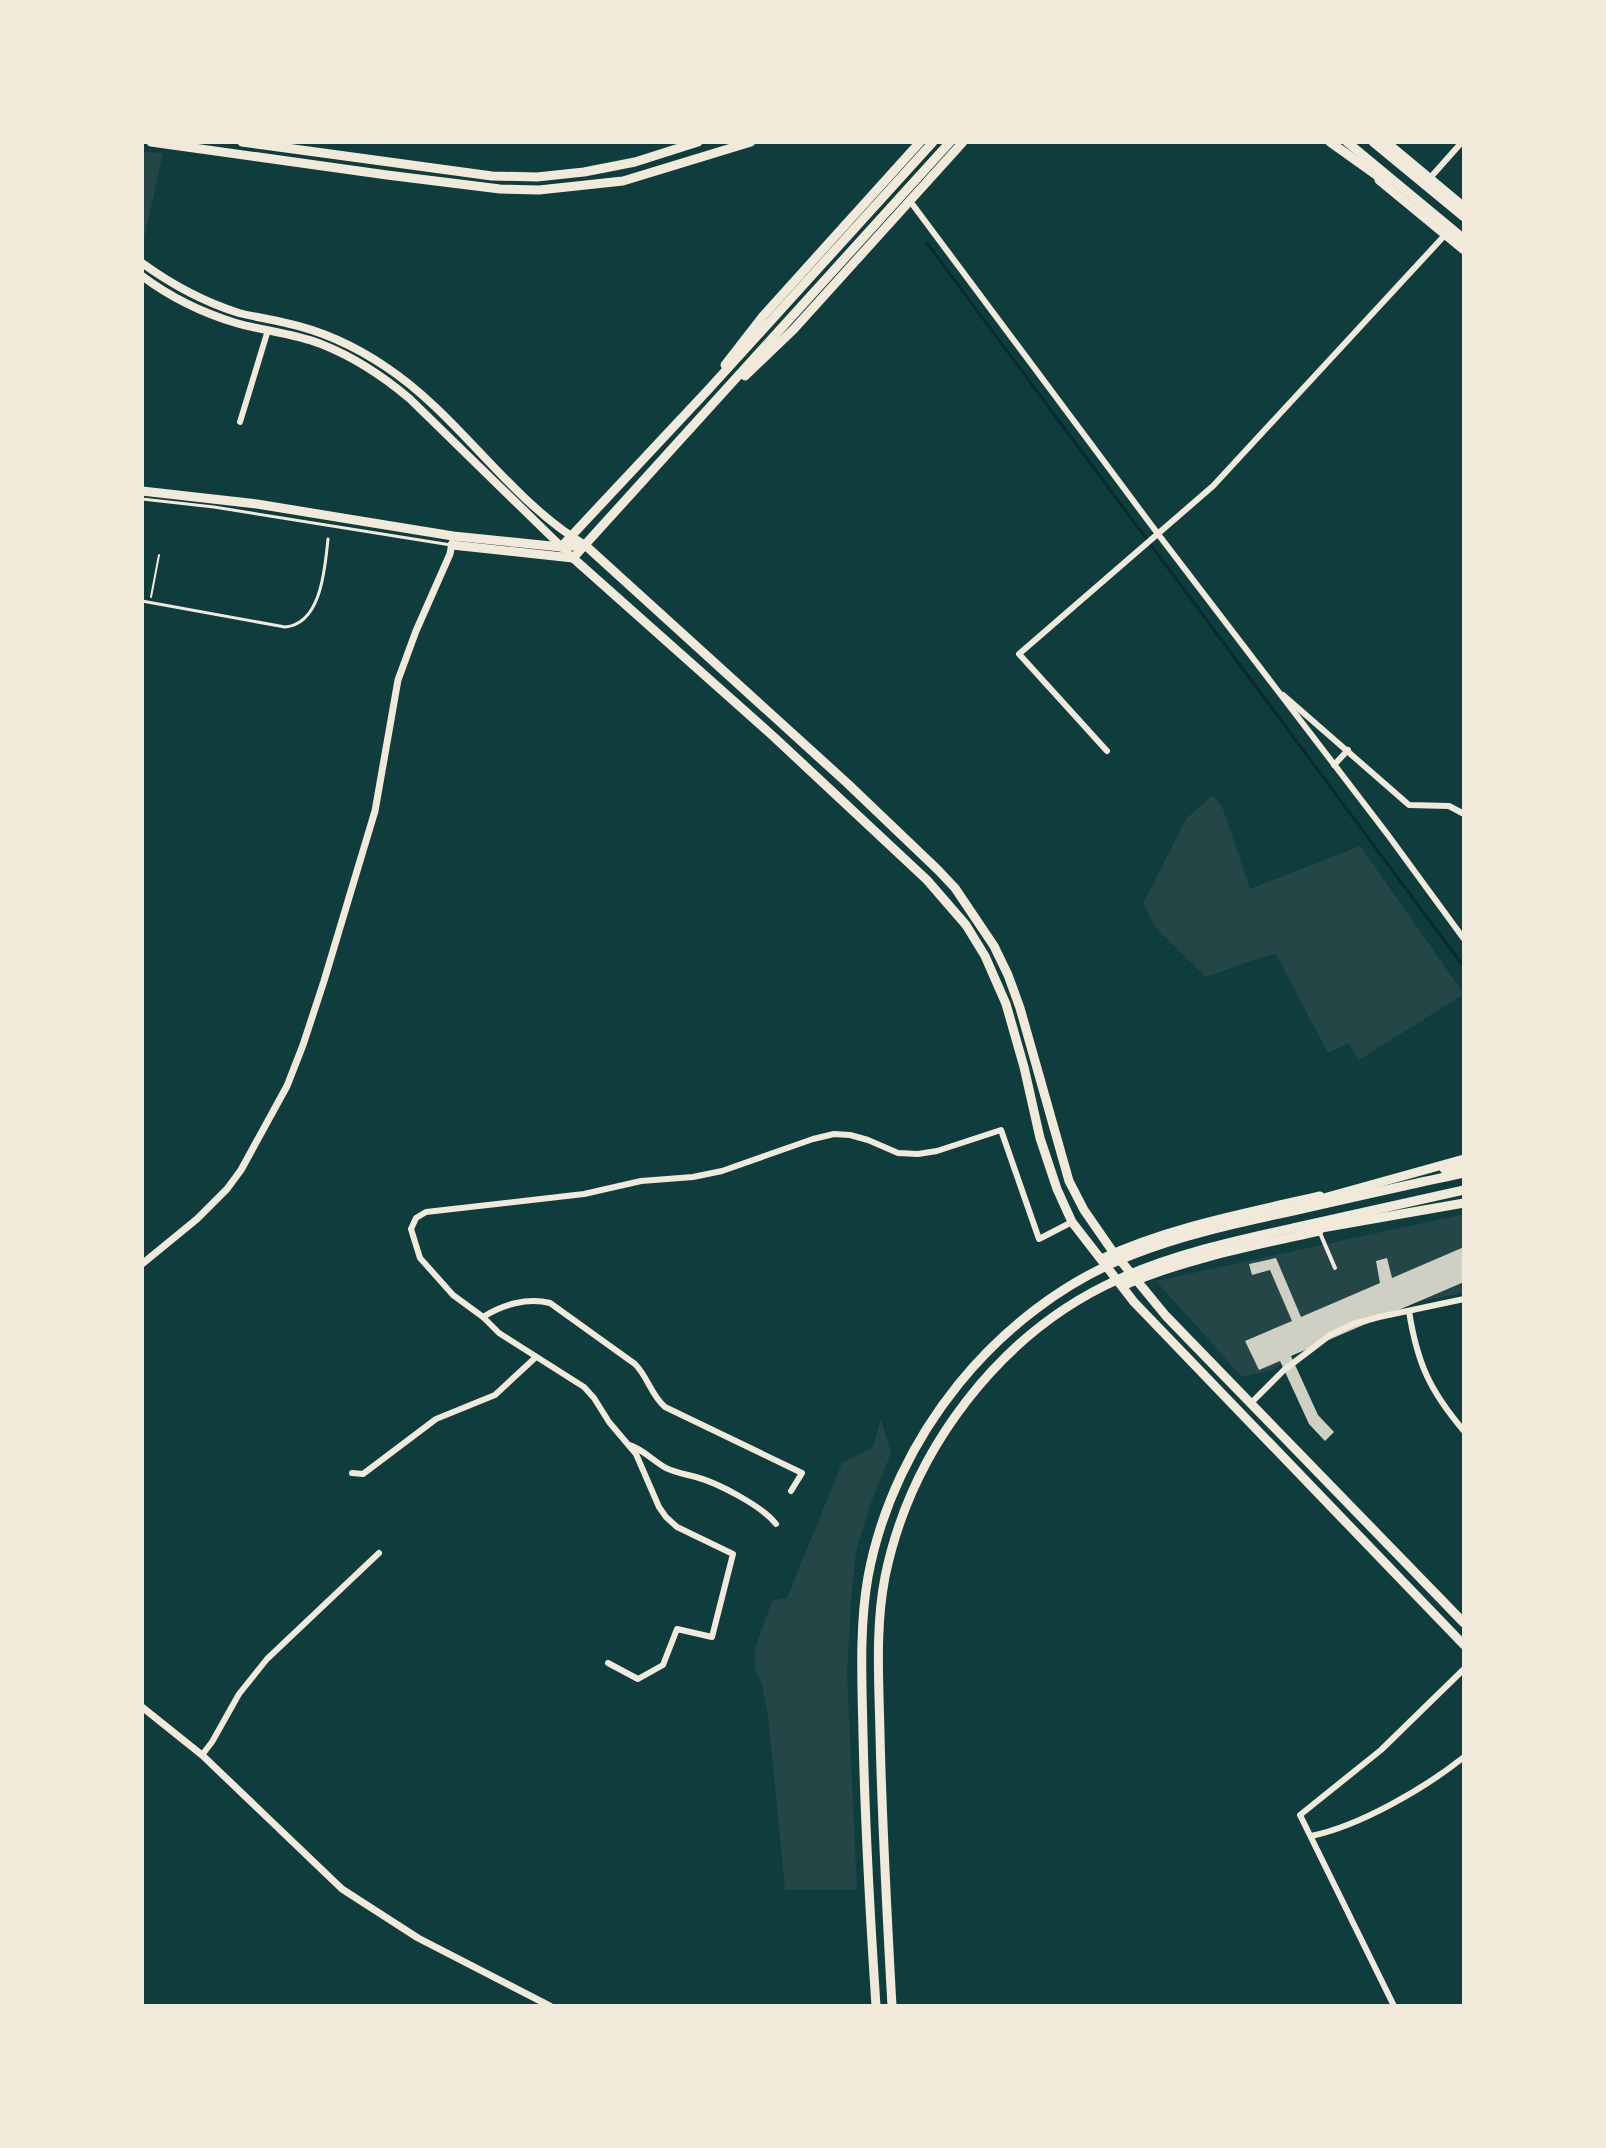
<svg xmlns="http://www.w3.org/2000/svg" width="1606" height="2148" font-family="Georgia,serif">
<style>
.green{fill:#244646}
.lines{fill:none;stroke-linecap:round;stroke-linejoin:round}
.stream{stroke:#0a2a2b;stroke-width:3}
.building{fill:#cfcfc3}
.path{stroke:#f1e9da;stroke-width:2}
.service{stroke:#f1e9da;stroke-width:3}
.pedestrian{stroke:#f1e9da;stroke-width:4}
.minor{stroke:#f1e9da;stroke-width:6}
.tertiary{stroke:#f1e9da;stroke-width:7}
.secondary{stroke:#f1e9da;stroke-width:8}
.primary{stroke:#f1e9da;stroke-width:9}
.trunk{stroke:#f1e9da;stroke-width:9}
</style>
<rect width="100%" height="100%" fill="#0f3d3e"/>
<!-- green -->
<g class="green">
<polygon points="142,152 163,153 144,239 142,238"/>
<polygon points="1213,795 1223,809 1250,889 1360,846 1464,994 1359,1060 1348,1043 1328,1053 1276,954 1259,958 1206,977 1156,928 1143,904 1186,819"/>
<polygon points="1464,1214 1464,1293 1365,1312 1320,1333 1273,1370 1242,1377 1156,1281"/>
<polygon points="881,1419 891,1453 870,1505 856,1552 851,1602 847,1674 857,1890 785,1890 768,1714 762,1684 755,1669 755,1648 772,1601 787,1598 842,1463 873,1447"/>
</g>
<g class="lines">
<!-- stream -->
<polyline class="stream" points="927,243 1464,967"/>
</g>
<!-- building -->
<polygon class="building" points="1464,1247 1464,1282 1291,1356 1318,1415 1334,1432 1325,1441 1309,1424 1280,1361 1259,1370 1245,1341 1292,1321 1270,1270 1252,1275 1249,1264 1276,1258 1301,1317 1380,1283 1376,1261 1387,1258 1392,1278"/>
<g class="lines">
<!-- path -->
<polyline class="path" points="151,597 159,555"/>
<!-- service -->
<g class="service">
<polyline points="142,499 214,507 451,545"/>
<path d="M142,601L285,627C322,624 325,566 328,539"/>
</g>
<!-- pedestrian -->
<polyline class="pedestrian" points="1320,1233 1335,1268"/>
<!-- minor -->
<g class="minor">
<polyline points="1430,178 1462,142"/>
<polyline points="910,201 1158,534 1388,835 1464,939"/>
<polyline points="240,422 268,330"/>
<polyline points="1283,695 1409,805 1449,806 1464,814"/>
<polyline points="1107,751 1019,654 1213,486 1445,235"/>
<polyline points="1334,765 1348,750"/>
<path d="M1409,1311C1417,1363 1430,1391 1464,1431"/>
<path d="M483,1317C502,1305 527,1297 550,1303L635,1364C648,1377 651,1395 665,1407L802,1473L791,1491"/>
<polyline points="1251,1403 1284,1370 1330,1335 1353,1324 1379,1317 1464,1299"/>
<path d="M629,1445C643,1449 653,1461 666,1468C676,1473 685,1474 696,1477C718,1483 762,1506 776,1524"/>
<polyline points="352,1473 363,1474 436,1419 495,1395 536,1357"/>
<polyline points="608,1663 638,1679 663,1665 677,1629 712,1637 733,1554 677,1527 666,1517 659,1507 636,1454 609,1422 594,1398 584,1387 499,1333 483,1317 453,1295 420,1258 411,1229 416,1218 426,1212 584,1194 641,1181 693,1177 722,1171 813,1139 834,1134 850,1135 868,1140 898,1153 918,1154 937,1151 1001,1130 1039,1239 1072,1222"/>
<polyline points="202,1755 212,1742 239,1694 267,1659 379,1553"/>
<path d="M1311,1836C1360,1826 1425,1788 1464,1757"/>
<polyline points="1394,2006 1300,1815 1381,1750 1464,1669"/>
</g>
<!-- tertiary -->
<g class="tertiary">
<polyline points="142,1264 197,1219 227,1189 241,1170 287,1086 303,1045 324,981 375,811 398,680 416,631 450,554 452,543"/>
<polyline points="142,1707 202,1755 342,1889 418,1938 550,2006"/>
</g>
<!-- secondary -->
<g class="secondary">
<path d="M142,263C171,284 204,302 239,313C254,317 271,319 286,323C323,331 355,346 386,367C460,416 508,499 585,545"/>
<path d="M142,276C170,297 203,313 236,323C264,331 293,333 321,344C354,357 383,376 410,399L573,558"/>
</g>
<!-- primary -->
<g class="primary">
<polyline points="151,142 387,175 500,189 539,190 623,181 751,142"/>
<polyline points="242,142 492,176 537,177 584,172 635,162 698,142"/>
<polyline points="1386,142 1464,207"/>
<polyline points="1379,180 1464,250"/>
<polyline points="725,365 763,316 920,142"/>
<polyline points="745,376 794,329 963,142"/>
<polyline points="142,491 257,504 453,536 561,547 585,545"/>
<polyline points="452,545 573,558 950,142"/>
<polyline points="585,545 847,783 938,870 955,888 994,946 1008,975 1020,1008 1069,1181 1084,1210 1111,1249 1166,1316 1464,1623"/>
<polyline points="561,547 708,390 933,142"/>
<polyline points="573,558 774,737 927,880 966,925 985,956 1006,1004 1024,1067 1040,1138 1057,1189 1072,1222 1134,1302 1464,1645"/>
<polyline points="1444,1169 1464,1164"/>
<path d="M1101,1259C1170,1227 1246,1213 1320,1196"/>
<path d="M1122,1286C1185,1259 1252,1246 1319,1231"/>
</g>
<!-- trunk -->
<g class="trunk">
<polyline points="1330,142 1386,182"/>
<polyline points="1347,142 1464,239"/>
<polyline points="1373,142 1464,217"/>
<polyline points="1313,1201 1464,1159"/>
<polyline points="1310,1230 1464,1203"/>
<path d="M876,2006C870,1915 865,1825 863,1734C862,1682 859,1628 868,1577C894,1437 997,1309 1129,1256C1182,1235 1237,1223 1293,1211C1350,1198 1407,1185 1464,1173"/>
<path d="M892,2006C887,1915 882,1825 880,1734C879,1683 875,1628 885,1577C911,1450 1000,1332 1119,1279C1174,1254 1234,1241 1293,1228C1350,1215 1407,1203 1464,1190"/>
</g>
</g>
<!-- border -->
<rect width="1606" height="2148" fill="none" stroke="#f1e9da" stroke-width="288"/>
</svg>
